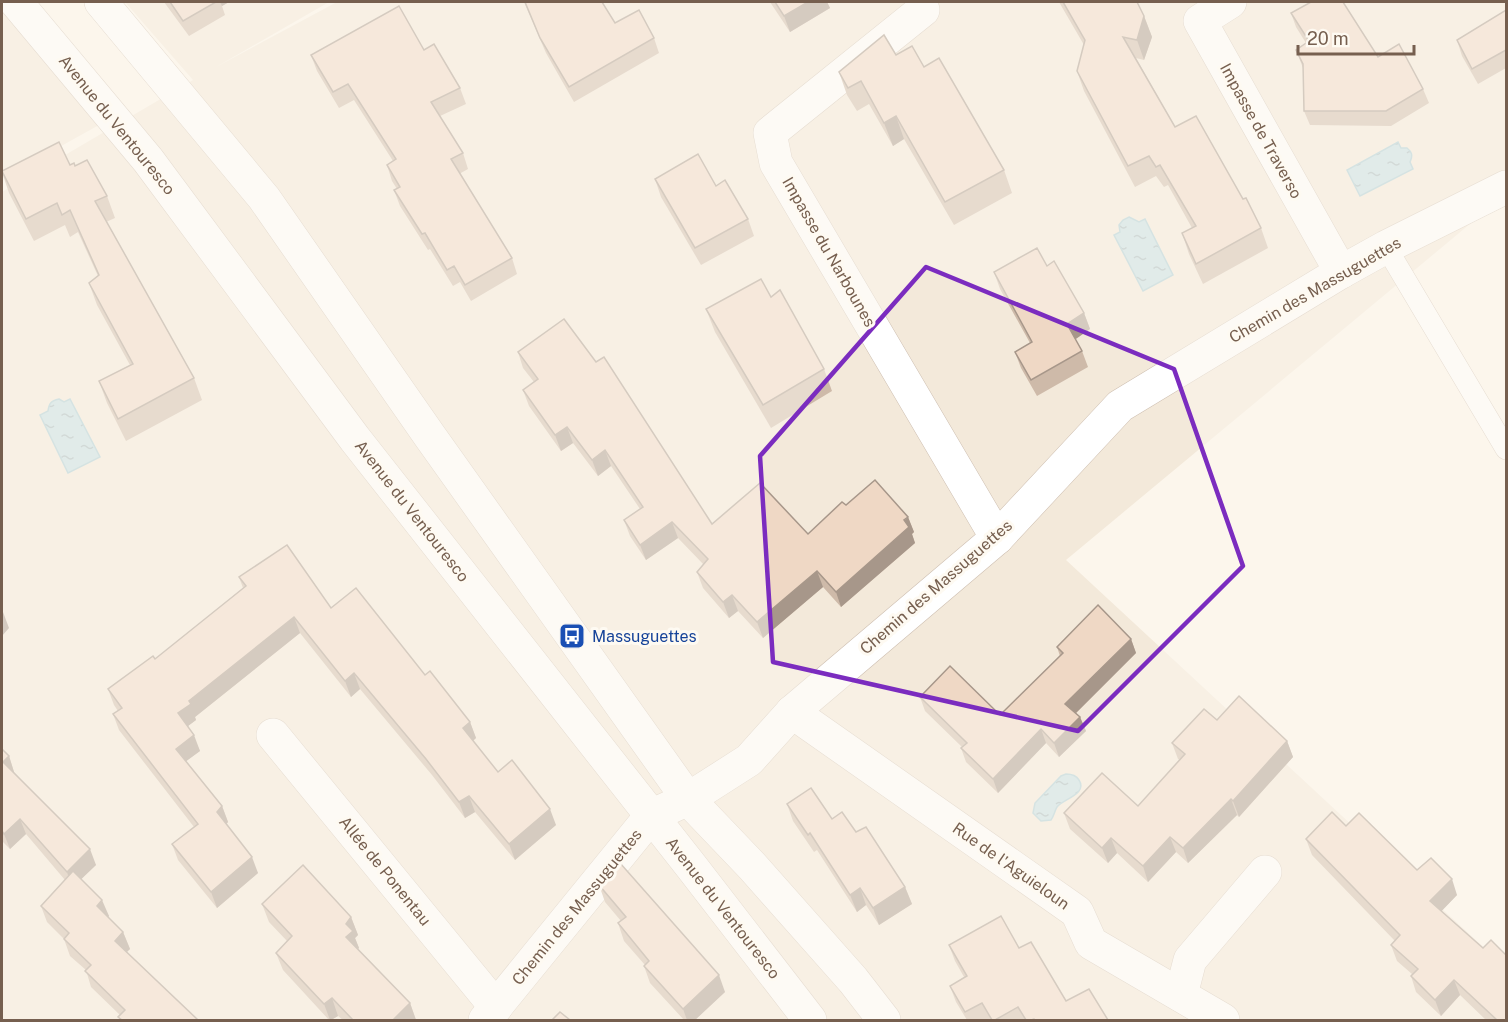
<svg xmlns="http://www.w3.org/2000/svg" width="1508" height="1022" font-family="'Public Sans',sans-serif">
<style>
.residential{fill:#f3e9da}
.water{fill:url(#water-ripples);stroke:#a7ccd6;stroke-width:1.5}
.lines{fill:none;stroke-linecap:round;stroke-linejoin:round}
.lane-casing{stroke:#cebfb1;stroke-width:22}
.street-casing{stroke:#cebfb1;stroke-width:34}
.lane{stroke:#fff;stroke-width:21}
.street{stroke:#fff;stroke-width:33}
.wall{fill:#cebaa9}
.shaded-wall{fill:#a7978a}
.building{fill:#efd8c5;stroke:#a7978a;stroke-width:1.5}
.marked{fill:none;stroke:#7b2cbf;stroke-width:4.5;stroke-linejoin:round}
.labels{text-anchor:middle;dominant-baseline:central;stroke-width:6;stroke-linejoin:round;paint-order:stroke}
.street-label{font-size:16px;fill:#765f4f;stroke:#fefaf2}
.transit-label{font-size:16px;fill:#164399;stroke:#fefaf2;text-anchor:start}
</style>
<defs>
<pattern id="water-ripples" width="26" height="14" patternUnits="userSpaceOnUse" patternTransform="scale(1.5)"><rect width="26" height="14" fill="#c1dee5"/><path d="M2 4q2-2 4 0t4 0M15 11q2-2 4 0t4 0" fill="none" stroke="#a1b7bc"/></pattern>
</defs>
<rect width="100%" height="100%" fill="#fcf6ec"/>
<!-- residential -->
<g class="residential">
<polygon points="125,2 329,2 216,67 337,2 1506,2 1506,194 1066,560 1506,968 1506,1020 2,1020 2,192 193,80"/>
<polygon points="2,10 99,125 2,179"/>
</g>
<!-- water -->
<g class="water">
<path d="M1398,142L1401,148H1407C1412,152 1413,155 1410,162L1413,169L1360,196L1347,170Z"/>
<polygon points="1129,217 1139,222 1145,219 1173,275 1143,291 1114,235 1120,232 1119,225 1123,220"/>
<path d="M59,399L64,402L70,399L100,457L68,473L40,415L48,411C49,403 51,401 59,399Z"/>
<path d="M1066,774C1071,774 1076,775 1079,780C1088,794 1063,799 1057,807C1055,810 1054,816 1051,820L1041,821L1033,813L1035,803L1061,776Z"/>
</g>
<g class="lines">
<!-- lane casing -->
<g class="lane-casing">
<polyline id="lane" points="1386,247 1506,449"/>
</g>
<!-- street casing -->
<g class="street-casing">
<g id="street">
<polyline points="16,2 148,160 355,439 691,866 810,1020"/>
<polyline points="101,2 264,198 429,435 688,799 752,866 853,980 884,1020"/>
<polyline points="1230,2 1200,21 1341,272"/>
<polyline points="923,10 770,133 776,163 997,538"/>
<polyline points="792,712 1077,912 1091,943 1223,1020"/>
<polyline points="273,735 496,1007"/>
<polyline points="1181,995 1190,960 1265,872"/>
<polyline points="485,1020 651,816 688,799 749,760 792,712 997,538 1120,406 1341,272 1386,247 1506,187"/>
</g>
</g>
<!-- lane -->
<use href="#lane" class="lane"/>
<!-- street -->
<use href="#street" class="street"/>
</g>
<!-- wall -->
<g class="wall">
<polygon points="164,2 229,2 222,6 225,15 189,36"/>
<polygon points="524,2 595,2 615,23 654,38 659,53 574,102 546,53"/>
<polygon points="770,2 827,2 830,8 790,32"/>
<polygon points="1059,2 1137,2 1144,16 1152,37 1144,60 1136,58 1175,127 1243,199 1261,228 1268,248 1203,284 1189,254 1182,233 1192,228 1168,185 1164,187 1156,176 1135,187 1084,91 1077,71 1084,45"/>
<polygon points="1506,10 1506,68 1478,84 1462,56 1457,40"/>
<polygon points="1291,13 1378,57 1423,89 1429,103 1391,126 1310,125 1304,111 1303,68 1296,50 1306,43 1296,27"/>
<polygon points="424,50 460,88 466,104 440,116 463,153 468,169 459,174 512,258 517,274 471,301 460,282 453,286 430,249 428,250 400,206 394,190 397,189 392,181 387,165 393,161 354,100 339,108 317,71 311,55"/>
<polygon points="896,55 924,67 1004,170 1012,193 954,225 904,139 893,146 869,104 857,111 847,95 839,72"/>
<polygon points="70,165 75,166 107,196 115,218 106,222 194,378 202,400 126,441 107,403 99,381 130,365 97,305 89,283 98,276 78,232 70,237 65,225 34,241 9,193 2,172"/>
<polygon points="655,179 716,186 748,219 754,236 701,265 661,197"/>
<polygon points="1047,266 1084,313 1090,329 1075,339 1082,351 1088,367 1037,396 1021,368 1015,352 1030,343 1000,289 994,272"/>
<polygon points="771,297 824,369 832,391 771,428 715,332 706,309"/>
<polygon points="518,352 712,524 808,534 846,505 908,517 914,532 912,534 915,543 841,607 823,587 763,638 738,611 729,618 703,588 697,572 704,565 678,538 646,560 630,536 624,520 640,509 611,466 598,476 573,443 561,451 529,406 523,390 534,382 523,368"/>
<polygon points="239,577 331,608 425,675 470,722 476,738 473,741 498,772 556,825 515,860 475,812 465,818 432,775 360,689 351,697 300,633 195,717 196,720 188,726 200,751 186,761 222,806 228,822 226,824 258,873 217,908 178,860 172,844 194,827 119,730 113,714 118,711 114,705 108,689 155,659 243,588"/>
<polygon points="1131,639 1136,653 1076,713 1080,717 1086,731 1059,757 1046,743 998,793 966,762 961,748 962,747 925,711 920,697 1000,715 1060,656 1057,647"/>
<polygon points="1217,720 1287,741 1293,757 1239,817 1237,815 1188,863 1176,852 1148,882 1117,853 1108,863 1070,829 1064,813 1138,806 1180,760 1178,759 1172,743"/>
<polygon points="2,749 9,756 14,772 96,865 81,879 109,916 108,917 123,932 130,949 126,952 198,1020 120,1020 118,1017 120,1015 91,987 86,970 70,956 64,939 47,922 41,906 65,880 26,834 10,849 2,841"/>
<polygon points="787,804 832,819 856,832 905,887 912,904 879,925 866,905 857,912 817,850 814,852 793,821"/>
<polygon points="1346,826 1457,895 1441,911 1483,948 1506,1020 1486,1020 1460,995 1441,1016 1416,992 1411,976 1412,974 1397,961 1391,945 1395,941 1312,855 1306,839"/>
<polygon points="599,885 725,992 695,1020 684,1020 650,983 644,966 645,965 624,941 618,923 621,921 605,902"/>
<polygon points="262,904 351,917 358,935 355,938 359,948 358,949 410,1003 416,1020 343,1020 338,1016 331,1020 329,1020 283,970 276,953 287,941 269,922"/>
<polygon points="949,945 1019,948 1066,1001 1108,1020 989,1020 988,1019 985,1020 967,1020 956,1002 950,986 964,977 955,961"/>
</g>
<!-- shaded-wall -->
<g class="shaded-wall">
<polygon points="220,2 229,2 222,6"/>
<polygon points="808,2 827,2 830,8 790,32 784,16"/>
<polygon points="1144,16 1152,37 1144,60 1137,40"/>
<polygon points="896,116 904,139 893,146 884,123"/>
<polygon points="1084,313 1090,329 1073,341 1067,324"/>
<polygon points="567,427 573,443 561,451 555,435"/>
<polygon points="605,450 611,466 598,476 592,460"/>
<polygon points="908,517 914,532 912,534 915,543 841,607 836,592"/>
<polygon points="672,522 678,538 646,560 640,545"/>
<polygon points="817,571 823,587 763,638 757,622"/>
<polygon points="732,595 738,611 729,618 723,602"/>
<polygon points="3,612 9,628 2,636 2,613"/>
<polygon points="294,617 300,633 195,717 196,720 184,729 178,713 189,701"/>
<polygon points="1131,639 1136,653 1071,718 1065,704"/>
<polygon points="354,673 360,689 351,697 345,681"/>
<polygon points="1080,717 1086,731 1059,757 1054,743"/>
<polygon points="470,722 476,738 469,744 463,728"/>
<polygon points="1041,729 1046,743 998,793 993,779"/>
<polygon points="194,735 200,751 181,765 176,749"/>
<polygon points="1287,741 1293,757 1239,817 1233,801"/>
<polygon points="9,756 14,772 9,777 3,762"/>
<polygon points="469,796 475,812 465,818 459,802"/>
<polygon points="1231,799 1237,815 1188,863 1183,848"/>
<polygon points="222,806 228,822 223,828 217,812"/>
<polygon points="550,809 556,825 515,860 509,844"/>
<polygon points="20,819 26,834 10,849 4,834"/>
<polygon points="1170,837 1176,852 1148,882 1143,866"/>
<polygon points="1111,838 1117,853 1108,863 1102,848"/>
<polygon points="90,849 96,865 72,888 67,872"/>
<polygon points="252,857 258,873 217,908 211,892"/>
<polygon points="1452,879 1457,895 1436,917 1430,901"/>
<polygon points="905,887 912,904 879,925 873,908"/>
<polygon points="860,888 866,905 857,912 850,895"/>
<polygon points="102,900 109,916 103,923 97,906"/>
<polygon points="351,917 358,935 355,938 359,948 352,955 346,937 346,924"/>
<polygon points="123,932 130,949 121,958 115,941"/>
<polygon points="719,975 725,992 695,1020 687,1020 683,1009"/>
<polygon points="1454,980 1460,995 1441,1016 1435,1000"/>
<polygon points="332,998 338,1016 331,1020 330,1020 324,1004"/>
<polygon points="410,1003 416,1020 393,1020"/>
</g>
<!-- building -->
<g class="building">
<polygon points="170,2 216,2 183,21"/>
<polygon points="525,2 602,2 615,23 639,10 654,38 569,87 540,38"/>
<polygon points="775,2 808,2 784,16"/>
<polygon points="1063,2 1137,2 1144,16 1137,40 1123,37 1175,127 1196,116 1243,199 1246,198 1261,228 1196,264 1182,233 1196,226 1160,165 1156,167 1149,156 1128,166 1077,71 1085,40"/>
<polygon points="1311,2 1343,2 1378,57 1399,44 1423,89 1386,111 1304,111 1303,64 1296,50 1309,41 1291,13"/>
<polygon points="399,6 424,50 434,44 460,88 431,102 463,153 451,159 512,258 465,285 454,266 447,270 425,233 422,234 394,190 400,187 387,165 396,159 348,84 333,92 311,55"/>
<polygon points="1506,10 1506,50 1472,69 1457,40"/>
<polygon points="884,35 896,55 912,46 924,67 939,58 1004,170 945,202 896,116 884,123 861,81 848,88 839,72"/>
<polygon points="59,142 70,165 74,163 75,166 87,160 107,196 95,201 194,378 118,419 99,381 133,364 89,283 99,275 70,210 62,215 57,203 26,219 2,171"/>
<polygon points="698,154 716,186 725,180 748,219 695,248 655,179"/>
<polygon points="1037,248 1047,266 1054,261 1084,313 1067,324 1082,351 1031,380 1015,352 1032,342 994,272"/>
<polygon points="761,279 771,297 780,290 824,369 763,405 706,309"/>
<polygon points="564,319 596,362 604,357 712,524 760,483 808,534 842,502 846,505 875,480 908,517 904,520 909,527 836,592 817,571 757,622 732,595 723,602 697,572 708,559 672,522 640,545 624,520 643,507 605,450 592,460 567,427 555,435 523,390 538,379 518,352"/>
<polygon points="287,545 331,608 356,588 425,675 430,671 470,722 463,728 498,772 512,760 550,809 509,844 469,796 459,802 426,759 354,673 345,681 294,617 189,701 191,704 178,713 194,735 176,749 222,806 217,812 252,857 211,892 172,844 198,824 113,714 122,708 108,689 153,656 155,659 246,586 239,577"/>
<polygon points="1098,605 1131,639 1065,704 1080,717 1054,743 1041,729 993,779 961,748 967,743 920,697 950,666 1000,715 1063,653 1057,647"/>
<polygon points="1239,696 1287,741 1233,801 1231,799 1183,848 1170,837 1143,866 1111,838 1102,848 1064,813 1102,773 1138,806 1185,754 1172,743 1204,709 1217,720"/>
<polygon points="2,749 9,756 3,762 90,849 67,872 20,819 4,834 2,831"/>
<polygon points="811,788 832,819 842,812 856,832 866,827 905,887 873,908 860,888 850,895 810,833 808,835 787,804"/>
<polygon points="1332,812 1346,826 1359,813 1417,870 1431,858 1452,879 1430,901 1483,948 1491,940 1506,955 1506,1020 1497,1020 1454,980 1435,1000 1411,976 1418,969 1391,945 1400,935 1306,839"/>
<polygon points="620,863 719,975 683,1009 644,966 649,961 618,923 626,917 599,885"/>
<polygon points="303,865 351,917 346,924 353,931 346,937 410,1003 393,1020 394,1020 353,1020 332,998 324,1004 276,953 292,936 262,904"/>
<polygon points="73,871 102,900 97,906 123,932 115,941 198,1020 122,1020 118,1017 125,1010 85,971 91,965 64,939 69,933 41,906"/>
<polygon points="1001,916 1019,948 1031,942 1066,1001 1089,989 1108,1020 1035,1020 1034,1019 1031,1020 1026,1020 1018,1007 995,1020 992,1020 982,1003 965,1012 950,986 967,976 949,945"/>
<polygon points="560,1012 570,1020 552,1020"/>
</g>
<!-- marked area -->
<path d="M0 0H1508V1022H0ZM926,267L1174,369L1243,566L1078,731L773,662L760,456Z" fill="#fcf6ec" fill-opacity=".55" fill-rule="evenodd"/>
<path class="marked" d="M926,267L1174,369L1243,566L1078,731L773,662L760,456Z"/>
<!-- icons -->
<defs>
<g id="bus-square" transform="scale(1.35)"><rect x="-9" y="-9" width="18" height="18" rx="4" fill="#1a4fb4" stroke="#fefaf2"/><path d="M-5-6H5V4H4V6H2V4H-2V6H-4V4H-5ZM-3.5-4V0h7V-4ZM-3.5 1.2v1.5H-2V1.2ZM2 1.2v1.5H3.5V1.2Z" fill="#fff"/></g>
</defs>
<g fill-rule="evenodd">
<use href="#bus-square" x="572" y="636"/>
</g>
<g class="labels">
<!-- street labels -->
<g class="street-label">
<text transform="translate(117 125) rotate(51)">Avenue du Ventouresco</text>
<text transform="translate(1261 131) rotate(61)">Impasse de Traverso</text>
<text transform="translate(829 252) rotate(60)">Impasse du Narbounes</text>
<text transform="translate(1315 290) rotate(-30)">Chemin des Massuguettes</text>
<text transform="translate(412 511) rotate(52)">Avenue du Ventouresco</text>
<text transform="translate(936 587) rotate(-41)">Chemin des Massuguettes</text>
<text transform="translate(1011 866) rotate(35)">Rue de l'Aguieloun</text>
<text transform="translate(385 871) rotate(51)">Allée de Ponentau</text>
<text transform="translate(577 907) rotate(-51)">Chemin des Massuguettes</text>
<text transform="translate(723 908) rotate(52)">Avenue du Ventouresco</text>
</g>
<!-- transit labels -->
<g class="transit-label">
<text x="592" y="636">Massuguettes</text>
</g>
</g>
<!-- border -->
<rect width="1508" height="1022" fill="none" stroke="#765f4f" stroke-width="6"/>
<!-- scale -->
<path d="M1298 45v9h116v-9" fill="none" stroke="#765f4f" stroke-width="3"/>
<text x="1307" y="45" font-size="18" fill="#765f4f" stroke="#fefaf2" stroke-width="4.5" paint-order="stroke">20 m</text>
</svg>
